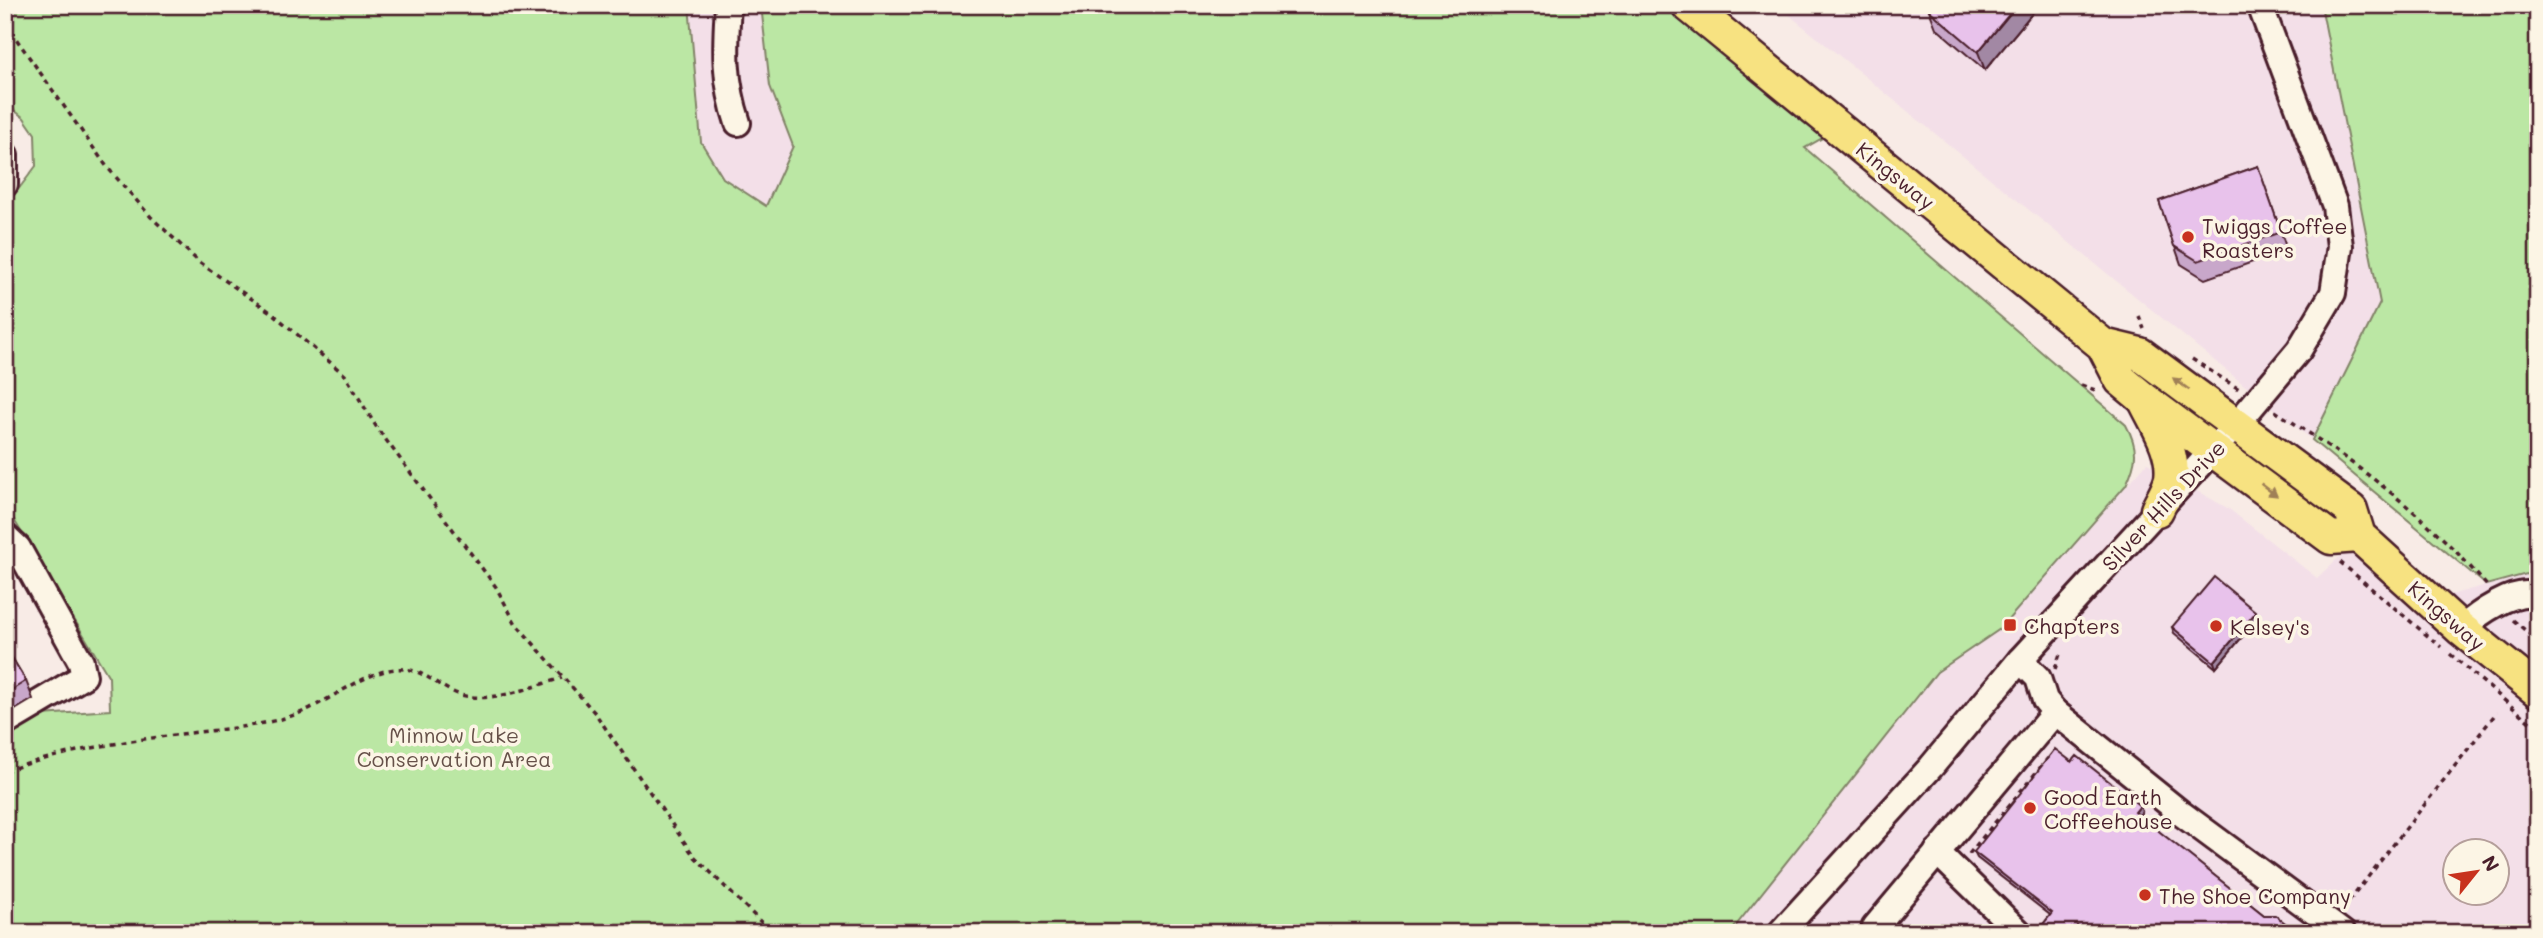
<svg xmlns="http://www.w3.org/2000/svg" width="2543" height="938" font-family="Mali,sans-serif">
<style>
.built{fill:#f3dfe8;fill-rule:evenodd}
.green{fill:#bbe7a4;stroke:#828368;stroke-width:2}
.lines{fill:none;stroke-linecap:round;stroke-linejoin:round}
.minor-casing{stroke:#4a1f2b;stroke-width:30}
.major-casing{stroke:#4a1f2b;stroke-width:37}
.path{stroke:#4a1f2b;stroke-width:3.5;stroke-dasharray:5 5;stroke-linecap:butt}
.minor{stroke:#fcf5e5;stroke-width:24}
.major{stroke:#f7e281;stroke-width:32}
.wall{fill:#c8a7ca;stroke:#4a1f2b;stroke-width:2}
.shaded-wall{fill:#a288a4;stroke:#4a1f2b;stroke-width:2}
.building{fill:#e8c2eb;stroke:#4a1f2b;stroke-width:2}
.oneway{fill:#a08056}
.poi-dot{fill:#c8321e;stroke:#fcf5e5;stroke-width:2.5}
.labels{text-anchor:middle;dominant-baseline:central;stroke-width:7;stroke-linejoin:round;paint-order:stroke}
.street-label{font-size:21px;fill:#4a1f2b;stroke:#fcf5e5}
.poi-label{font-size:21px;fill:#4a1f2b;stroke:#fcf5e5;text-anchor:start}
.park-label{font-size:21px;fill:#665149;stroke:#fcf5e5}
</style>
<rect width="100%" height="100%" fill="#f8ebe6"/>
<filter id="ink" filterUnits="userSpaceOnUse"><feTurbulence type="fractalNoise" baseFrequency=".0143" numOctaves="2"/><feDisplacementMap in="SourceGraphic" scale="14" xChannelSelector="R" yChannelSelector="G"/><feConvolveMatrix kernelMatrix="1 2 1 2 8 2 1 2 1" color-interpolation-filters="sRGB"/></filter>
<g filter="url(#ink)">
<!-- built -->
<g class="built">
<polygon points="689,5 761,5 770,86 793,146 766,207 723,178 701,142"/>
<polygon points="1777,5 2321,5 2380,303 2312,440"/>
<path d="M2147,463L2229,509L2317,578L2352,545L2428,601L2538,571V933H1724L1766,888L1937,672L2000,629ZM2456,850H2498V892H2456Z"/>
</g>
<!-- green -->
<g class="green">
<path d="M5,5H689L701,142L723,178L766,206L793,146L770,86L761,5H1686L1838,129L1805,148L2126,425C2139,449 2137,461 2126,485L2000,629L1937,672L1730,933H5V733L42,715L110,710L109,677L5,505V207L36,166L35,134L24,118L5,103Z"/>
<polygon points="2321,5 2538,5 2538,571 2486,585 2312,440 2380,303"/>
</g>
<g class="lines">
<!-- minor casing -->
<g class="minor-casing">
<g id="minor">
<path d="M728,5C725,49 724,81 738,123"/>
<polyline points="5,155 5,184"/>
<polyline points="5,536 18,548 81,662 84,676 5,723"/>
<path d="M2461,629C2478,614 2513,588 2538,595"/>
<polyline points="2020,660 2038,678 2045,700 2055,712 2182,814 2343,933"/>
<polyline points="1937,852 2020,933"/>
<polyline points="1780,933 1931,767 2020,660 2237,424 2299,350 2333,293 2340,246 2335,206 2260,5"/>
<polyline points="1878,933 1875,927 2055,712"/>
</g>
</g>
<!-- major casing -->
<g class="major-casing">
<g id="major">
<polyline points="1688,5 2103,345 2121,380 2144,399 2331,538 2359,536"/>
<polyline points="2103,345 2140,354 2351,510 2359,536 2461,629 2538,691"/>
<path d="M2146,403C2157,425 2175,452 2171,479C2169,489 2161,501 2157,510"/>
</g>
</g>
<!-- path -->
<g class="path">
<polyline points="5,23 107,167 151,217 200,263 272,313 345,375 377,428 496,587 516,624 595,713 694,856 772,933"/>
<polyline points="2139,316 2144,329"/>
<polyline points="2192,359 2239,389"/>
<polyline points="2081,385 2098,391"/>
<path d="M2275,411C2352,460 2428,515 2487,586"/>
<polyline points="2340,562 2441,647"/>
<polyline points="2513,620 2538,641"/>
<polyline points="2450,654 2538,729"/>
<polyline points="2055,669 2060,654"/>
<path d="M5,771C58,753 112,743 167,736C207,730 249,729 288,717C322,708 360,673 395,669C421,667 431,682 453,692C485,707 530,687 562,678"/>
<polyline points="1969,854 2048,758"/>
<polyline points="2343,909 2497,712"/>
</g>
<!-- minor -->
<use href="#minor" class="minor"/>
<!-- major -->
<use href="#major" class="major"/>
</g>
<!-- wall -->
<g class="wall">
<polygon points="2039,5 1985,70 1936,28 1929,10"/>
<polygon points="2258,166 2287,250 2205,279 2181,264 2159,201"/>
<polygon points="2256,612 2258,618 2216,668 2174,633 2172,627"/>
<polygon points="5,646 26,681 33,699 5,716"/>
<polygon points="2072,762 2142,812 2139,816 2264,915 2298,933 2043,933 2041,927 2050,915 1977,858 1974,852"/>
</g>
<!-- shaded-wall -->
<g class="shaded-wall">
<polygon points="2017,5 2039,5 1985,70 1978,52"/>
<polygon points="2256,612 2258,618 2216,668 2214,662"/>
<polygon points="2140,806 2142,812 2137,818 2135,812"/>
<polygon points="2077,926 2079,933 2072,933"/>
</g>
<!-- building -->
<g class="building">
<polygon points="1929,5 2017,5 1978,52 1929,10"/>
<polygon points="2258,166 2281,232 2198,261 2174,246 2159,201"/>
<polygon points="2214,577 2256,612 2214,662 2172,627"/>
<polygon points="5,646 26,681 5,694"/>
<polygon points="2055,749 2072,762 2077,756 2140,806 2135,812 2264,915 2275,915 2298,933 2085,933 2077,926 2072,933 2048,933 2041,927 2052,913 1974,852"/>
</g>
<!-- one-way arrows -->
<defs><path id="oneway-solid" d="M-6-.8H1V-3.2L6.5 0L1 3.2V.8H-6Z" transform="scale(1.75)"/></defs>
<g class="oneway">
<use href="#oneway-solid" transform="translate(2181 384) rotate(-144)"/>
<use href="#oneway-solid" transform="translate(2269 490) rotate(37)"/>
</g>
</g>
<!-- markers -->
<g class="poi-dot">
<circle cx="2188" cy="237" r="7"/>
<rect x="2003" y="618" width="14" height="14" rx="3.5"/>
<circle cx="2216" cy="626" r="7"/>
<circle cx="2030" cy="808" r="7"/>
<circle cx="2145" cy="895" r="7"/>
</g>
<g class="labels">
<!-- street labels -->
<g class="street-label">
<text transform="translate(1896 175) rotate(39)">Kingsway</text>
<text transform="translate(2163 505) rotate(-47)">Silver Hills Drive</text>
<text transform="translate(2447 615) rotate(41)">Kingsway</text>
</g>
<!-- poi labels -->
<g class="poi-label">
<text x="2202" y="225">Twiggs Coffee<tspan x="2202" dy="24">Roasters</tspan></text>
<text x="2024" y="625">Chapters</text>
<text x="2230" y="626">Kelsey's</text>
<text x="2044" y="796">Good Earth<tspan x="2044" dy="24">Coffeehouse</tspan></text>
<text x="2159" y="895">The Shoe Company</text>
</g>
<!-- park labels -->
<g class="park-label">
<text x="454" y="734">Minnow Lake<tspan x="454" dy="24">Conservation Area</tspan></text>
</g>
</g>
<!-- margin -->
<rect width="2543" height="938" fill="none" stroke="#fcf5e5" stroke-width="28"/>
<rect x="14" y="14" width="2515" height="910" fill="none" stroke="#4a1f2b" stroke-width="2.5" filter="url(#ink)"/>
<!-- north arrow -->
<g transform="translate(2476 872) rotate(60)"><circle r="33" fill="#fcf5e5" stroke="#b59f9b" stroke-width="2"/>
<path d="M0-5L12 26L0 18L-12 26Z" fill="#c8321e"/>
<text y="-10" font-size="19" font-weight="bold" text-anchor="middle" fill="#4a1f2b">N</text>
</g>
</svg>
